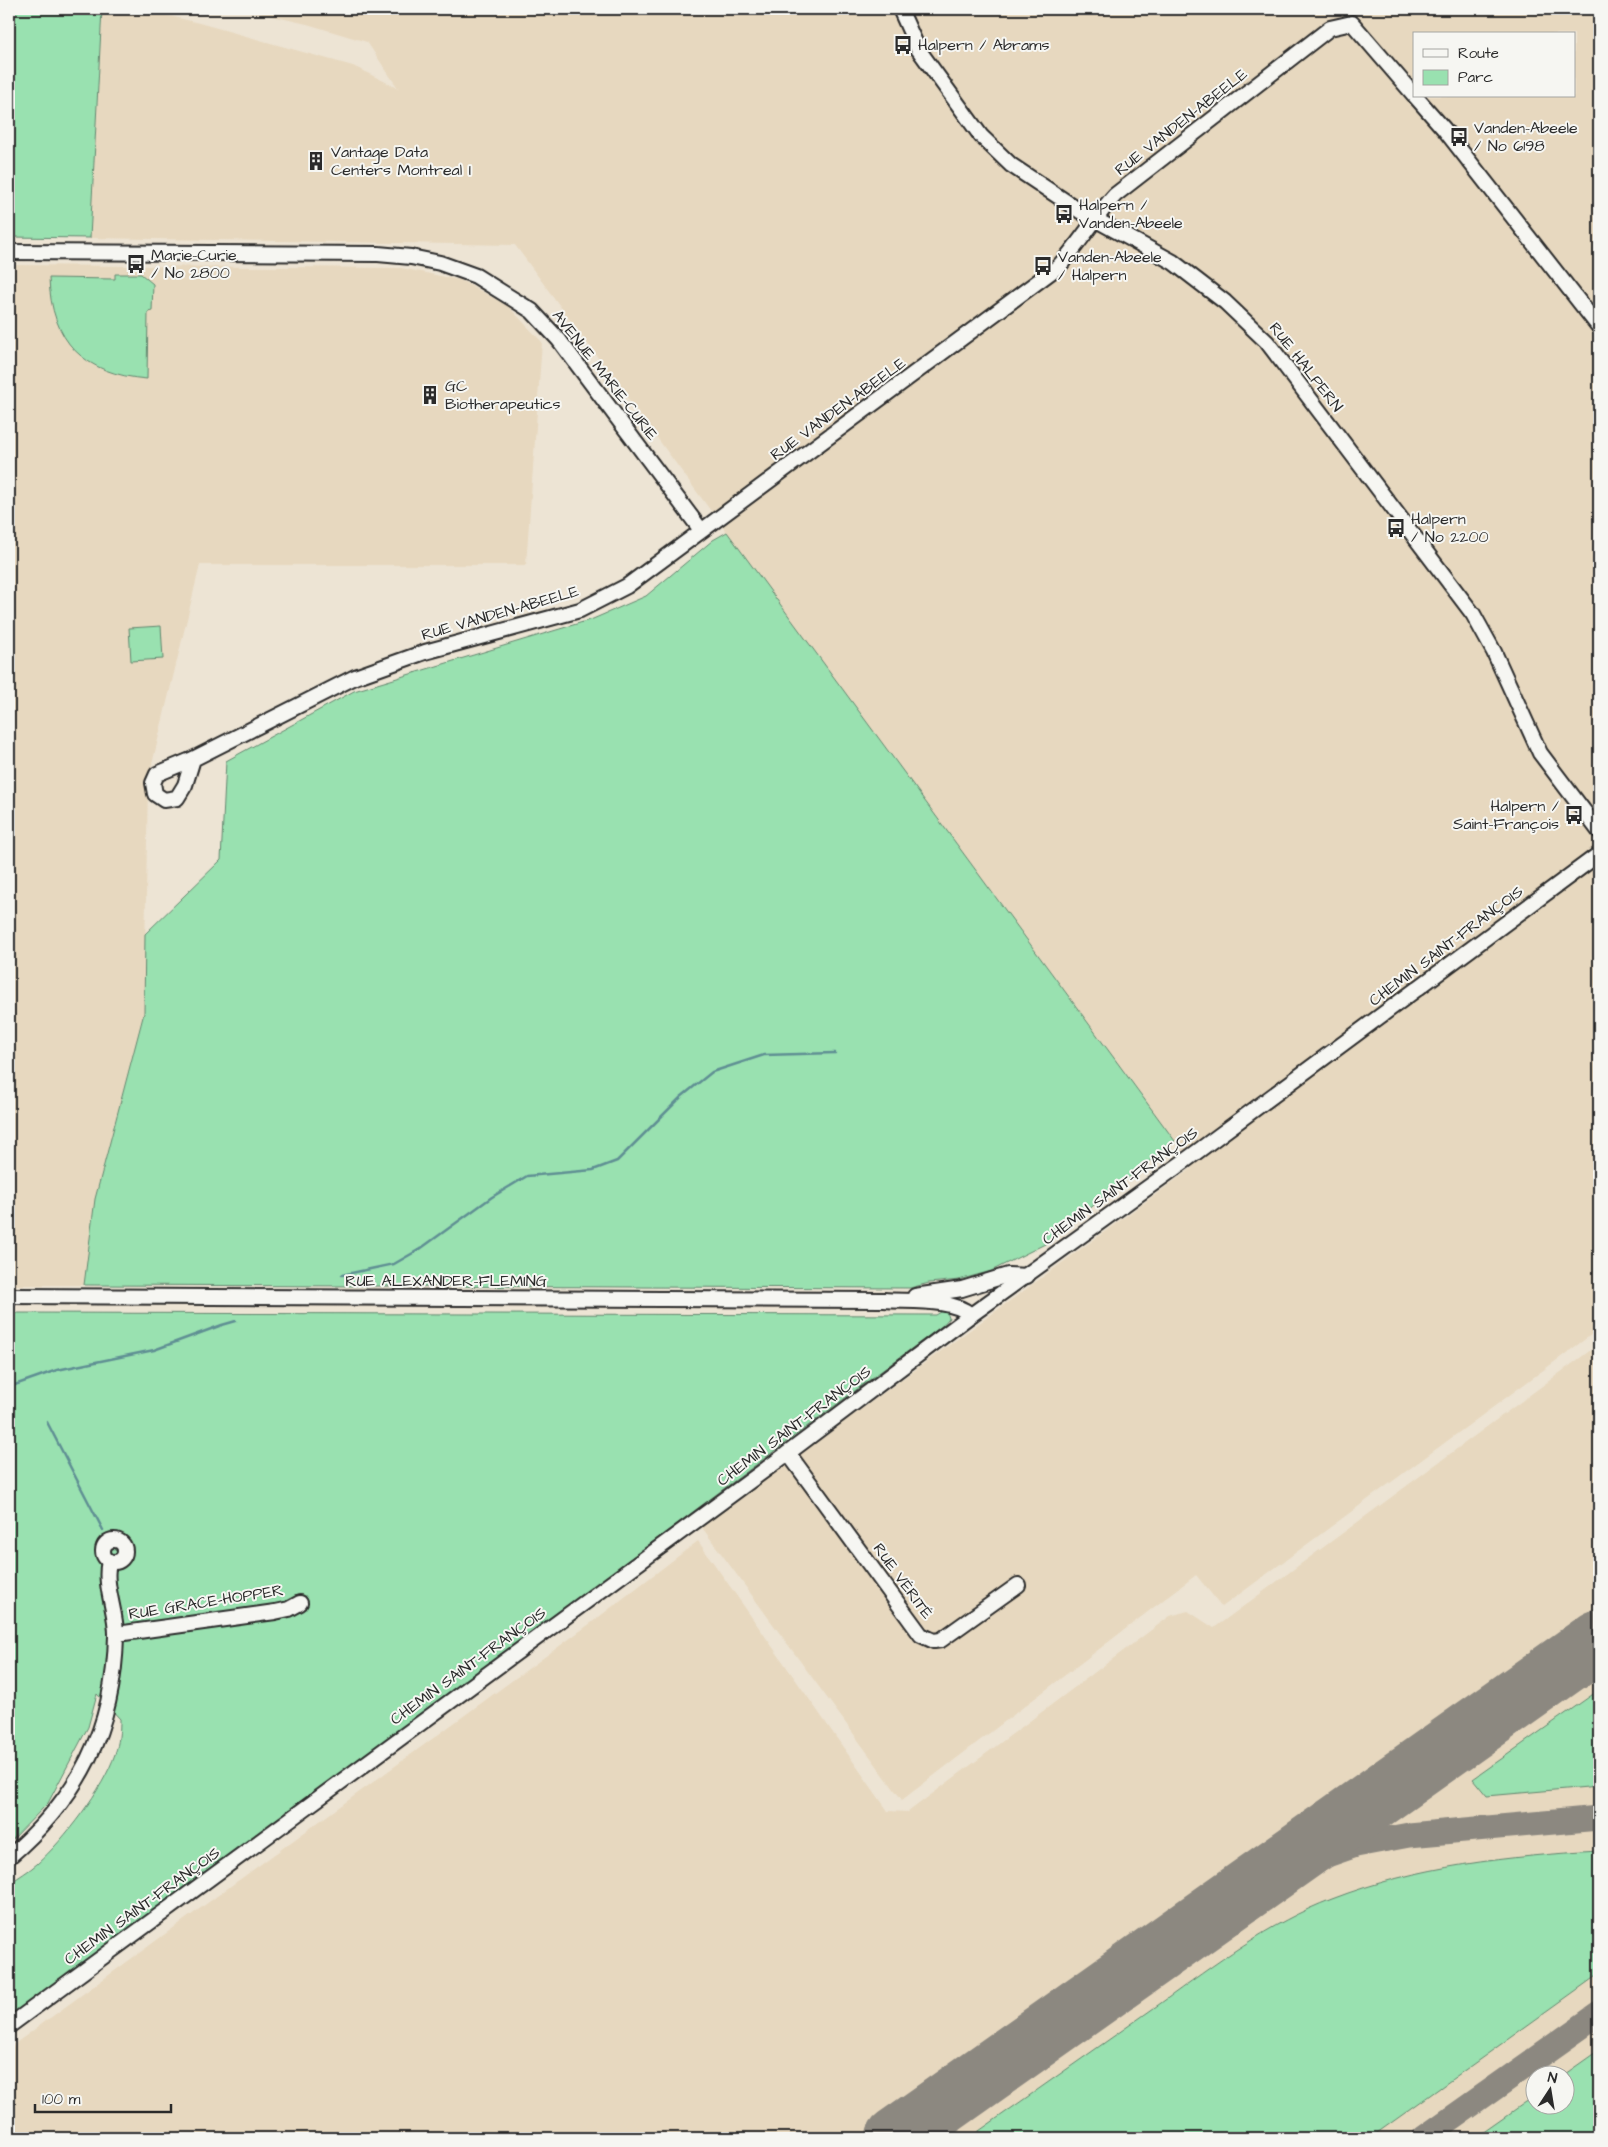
<svg xmlns="http://www.w3.org/2000/svg" width="1608" height="2147" font-family="'Architects Daughter',sans-serif">
<style>
.built{fill:#e7d8bf;fill-rule:evenodd}
.green{fill:#99e1b0;stroke:#62866e}
.lines{fill:none;stroke-linecap:round;stroke-linejoin:round}
.stream{stroke:#5f8f93;stroke-width:2.5}
.taxiway{stroke:#8c8880;stroke-width:25}
.runway{stroke:#8c8880;stroke-width:61}
.minor-casing{stroke:#2b2b2b;stroke-width:18}
.minor{stroke:#f6f6f2;stroke-width:14}
.labels{text-anchor:middle;dominant-baseline:central;stroke-width:4;stroke-linejoin:round;paint-order:stroke}
.poi-label{font-size:16px;fill:#2b2b2b;stroke:#f6f6f2;text-anchor:start}
.street-label{font-size:16px;fill:#2b2b2b;stroke:#f6f6f2}
</style>
<rect width="100%" height="100%" fill="#ede4d4"/>
<filter id="ink" filterUnits="userSpaceOnUse"><feTurbulence type="fractalNoise" baseFrequency=".02" numOctaves="2"/><feDisplacementMap in="SourceGraphic" scale="10" xChannelSelector="R" yChannelSelector="G"/><feConvolveMatrix kernelMatrix="1 2 1 2 8 2 1 2 1" color-interpolation-filters="sRGB"/></filter>
<g filter="url(#ink)">
<!-- built -->
<g class="built">
<path d="M102,9L145,10L199,23L353,66L398,88L367,42L307,24L241,9H1599V1329L1222,1607L1196,1575L902,1800L701,1526L1192,1168L1184,1153L515,245L90,238ZM1414,34H1574V96H1414Z"/>
<polygon points="9,265 401,268 460,280 507,305 542,342 526,565 200,565 148,781 144,1013 95,1199 84,1285 9,1285"/>
<path d="M1599,1344V2138H9V2048L591,1623L698,1541L888,1811L908,1812L1170,1616L1188,1611L1214,1628ZM1536,2074H1566V2104H1536Z"/>
</g>
<!-- green -->
<g class="green">
<polygon points="9,9 102,9 90,238 9,237"/>
<path d="M115,274H141L153,284L152,311L148,312L147,379C84,374 51,342 49,278L115,279Z"/>
<polygon points="727,532 1175,1141 1045,1244 991,1271 959,1280 929,1283 910,1288 84,1285 95,1199 144,1013 145,934 221,860 226,761 354,691 593,619 646,596 713,540"/>
<polygon points="161,626 163,659 131,661 129,628"/>
<path d="M946,1309L949,1318L943,1325L9,2023V1884C18,1877 29,1871 37,1864C64,1840 104,1788 115,1754C119,1743 120,1731 120,1719L97,1694L88,1727L48,1803L9,1843V1313L936,1315Z"/>
<polygon points="1599,1690 1599,1786 1487,1796 1473,1779"/>
<path d="M1599,1851V1974L1370,2138H969C1033,2093 1097,2048 1161,2003C1215,1964 1269,1923 1332,1899C1417,1866 1509,1856 1599,1851Z"/>
<polygon points="1599,2050 1599,2138 1475,2138 1535,2096 1536,2104 1566,2104 1565,2074"/>
</g>
<g class="lines">
<!-- stream -->
<g class="stream">
<polyline points="342,1275 394,1264 420,1249 492,1197 527,1176 593,1170 617,1161 681,1097 712,1072 764,1055 835,1053"/>
<polyline points="9,1387 57,1370 154,1350 222,1325 236,1321"/>
<polyline points="47,1422 103,1530"/>
</g>
<!-- taxiway -->
<g class="taxiway">
<polyline points="1234,1898 1287,1869 1356,1845 1409,1835 1599,1818"/>
<polyline points="1424,2138 1599,2014"/>
</g>
<!-- runway -->
<polyline class="runway" points="896,2138 1599,1640"/>
<!-- minor casing -->
<g class="minor-casing">
<g id="minor">
<polyline points="900,9 918,49 981,136 1011,165 1080,211 1173,262 1225,302 1267,342 1473,614 1494,652 1540,753 1599,831"/>
<polyline points="1415,96 1444,129 1599,327"/>
<polyline points="9,252 378,254 411,257 440,263 476,276 532,311 559,340 701,530"/>
<path d="M193,759L185,785L177,798L164,800L155,794L153,783L157,774L193,759L355,677L425,652L580,610L627,586L1059,266C1080,243 1095,217 1115,195L1330,28L1352,23L1414,95"/>
<path d="M9,1296L884,1300C909,1302 952,1298 971,1315"/>
<polyline points="915,1296 962,1289 1008,1275 1027,1276"/>
<polyline points="788,1453 921,1635 934,1641 941,1640 1018,1585"/>
<circle cx="114" cy="1551" r="11"/>
<polyline points="117,1634 275,1612 289,1609 300,1603"/>
<path d="M9,1857C79,1797 114,1730 116,1636C117,1612 103,1586 109,1561"/>
<polyline points="9,2026 788,1453 971,1315 1186,1160 1599,854"/>
</g>
</g>
<!-- minor -->
<use href="#minor" class="minor"/>
</g>
</g>
<!-- icons -->
<defs>
<g id="bus-bare" transform="scale(1.5)"><path d="M-5-6H5V4H4V6H2V4H-2V6H-4V4H-5ZM-3.5-4V0h7V-4ZM-3.5 1.2v1.5H-2V1.2ZM2 1.2v1.5H3.5V1.2Z" fill="#2b2b2b" stroke="#f6f6f2" stroke-width="2.5" paint-order="stroke"/></g>
<g id="building-bare" transform="scale(1.5)"><path d="M-4-6H4V6H1V3H-1V6H-4ZM-2.5-4.3h1.7v1.8h-1.7ZM.8-4.3h1.7v1.8H.8ZM-2.5-1h1.7V.8h-1.7ZM.8-1h1.7V.8H.8Z" fill="#2b2b2b" stroke="#f6f6f2" stroke-width="2.5" paint-order="stroke"/></g>
</defs>
<g fill-rule="evenodd">
<use href="#bus-bare" x="903" y="45"/>
<use href="#bus-bare" x="1459" y="137"/>
<use href="#building-bare" x="316" y="161"/>
<use href="#bus-bare" x="1064" y="214"/>
<use href="#bus-bare" x="136" y="264"/>
<use href="#bus-bare" x="1043" y="266"/>
<use href="#building-bare" x="430" y="395"/>
<use href="#bus-bare" x="1396" y="528"/>
<use href="#bus-bare" x="1574" y="815"/>
</g>
<g class="labels">
<!-- poi labels -->
<g class="poi-label">
<text x="918" y="45">Halpern / Abrams</text>
<text x="1474" y="128">Vanden-Abeele<tspan x="1474" dy="18">/ No 6198</tspan></text>
<text x="331" y="152">Vantage Data<tspan x="331" dy="18">Centers Montreal I</tspan></text>
<text x="1079" y="205">Halpern /<tspan x="1079" dy="18">Vanden-Abeele</tspan></text>
<text x="151" y="255">Marie-Curie<tspan x="151" dy="18">/ No 2800</tspan></text>
<text x="1058" y="257">Vanden-Abeele<tspan x="1058" dy="18">/ Halpern</tspan></text>
<text x="445" y="386">GC<tspan x="445" dy="18">Biotherapeutics</tspan></text>
<text x="1411" y="519">Halpern<tspan x="1411" dy="18">/ No 2200</tspan></text>
<text x="1559" y="806" text-anchor="end">Halpern /<tspan x="1559" dy="18">Saint-François</tspan></text>
</g>
<!-- street labels -->
<g class="street-label">
<text transform="translate(1181 122) rotate(-38)">RUE VANDEN-ABEELE</text>
<text transform="translate(1306 367) rotate(52)">RUE HALPERN</text>
<text transform="translate(605 375) rotate(52)">AVENUE MARIE-CURIE</text>
<text transform="translate(838 409) rotate(-36)">RUE VANDEN-ABEELE</text>
<text transform="translate(500 613) rotate(-16)">RUE VANDEN-ABEELE</text>
<text transform="translate(1446 946) rotate(-37)">CHEMIN SAINT-FRANÇOIS</text>
<text transform="translate(1120 1186) rotate(-36)">CHEMIN SAINT-FRANÇOIS</text>
<text x="446" y="1281">RUE ALEXANDER-FLEMING</text>
<text transform="translate(794 1426) rotate(-37)">CHEMIN SAINT-FRANÇOIS</text>
<text transform="translate(903 1581) rotate(54)">RUE VÉRITÉ</text>
<text transform="translate(206 1602) rotate(-9)">RUE GRACE-HOPPER</text>
<text transform="translate(468 1666) rotate(-36)">CHEMIN SAINT-FRANÇOIS</text>
<text transform="translate(142 1906) rotate(-36)">CHEMIN SAINT-FRANÇOIS</text>
</g>
</g>
<!-- margin -->
<rect width="1608" height="2147" fill="none" stroke="#f6f6f2" stroke-width="30"/>
<rect x="15" y="15" width="1578" height="2117" fill="none" stroke="#2b2b2b" stroke-width="2" filter="url(#ink)"/>
<!-- legend -->
<rect x="1413" y="32" width="162" height="65" fill="#f6f6f2" stroke="#a5a5a2"/>
<rect x="1423" y="49" width="25" height="8" fill="#f6f6f2" stroke="#a5a5a2"/>
<text x="1458" y="58" font-size="15" fill="#2b2b2b">Route</text>
<rect x="1423" y="70" width="25" height="15" fill="#99e1b0" stroke="#a5a5a2"/>
<text x="1458" y="82" font-size="15" fill="#2b2b2b">Parc</text>
<!-- north arrow -->
<g transform="translate(1550 2090) rotate(12)"><circle r="24" fill="#f6f6f2" stroke="#a5a5a2"/>
<path d="M0-4L9 19L0 12L-9 19Z" fill="#2b2b2b"/>
<text y="-8" font-size="14" font-weight="bold" text-anchor="middle" fill="#2b2b2b">N</text>
</g>
<!-- scale -->
<path d="M35 2104v8h136v-8" fill="none" stroke="#2b2b2b" stroke-width="2.5"/>
<text x="42" y="2104" font-size="15" fill="#2b2b2b" stroke="#f6f6f2" stroke-width="4" paint-order="stroke">100 m</text>
</svg>
